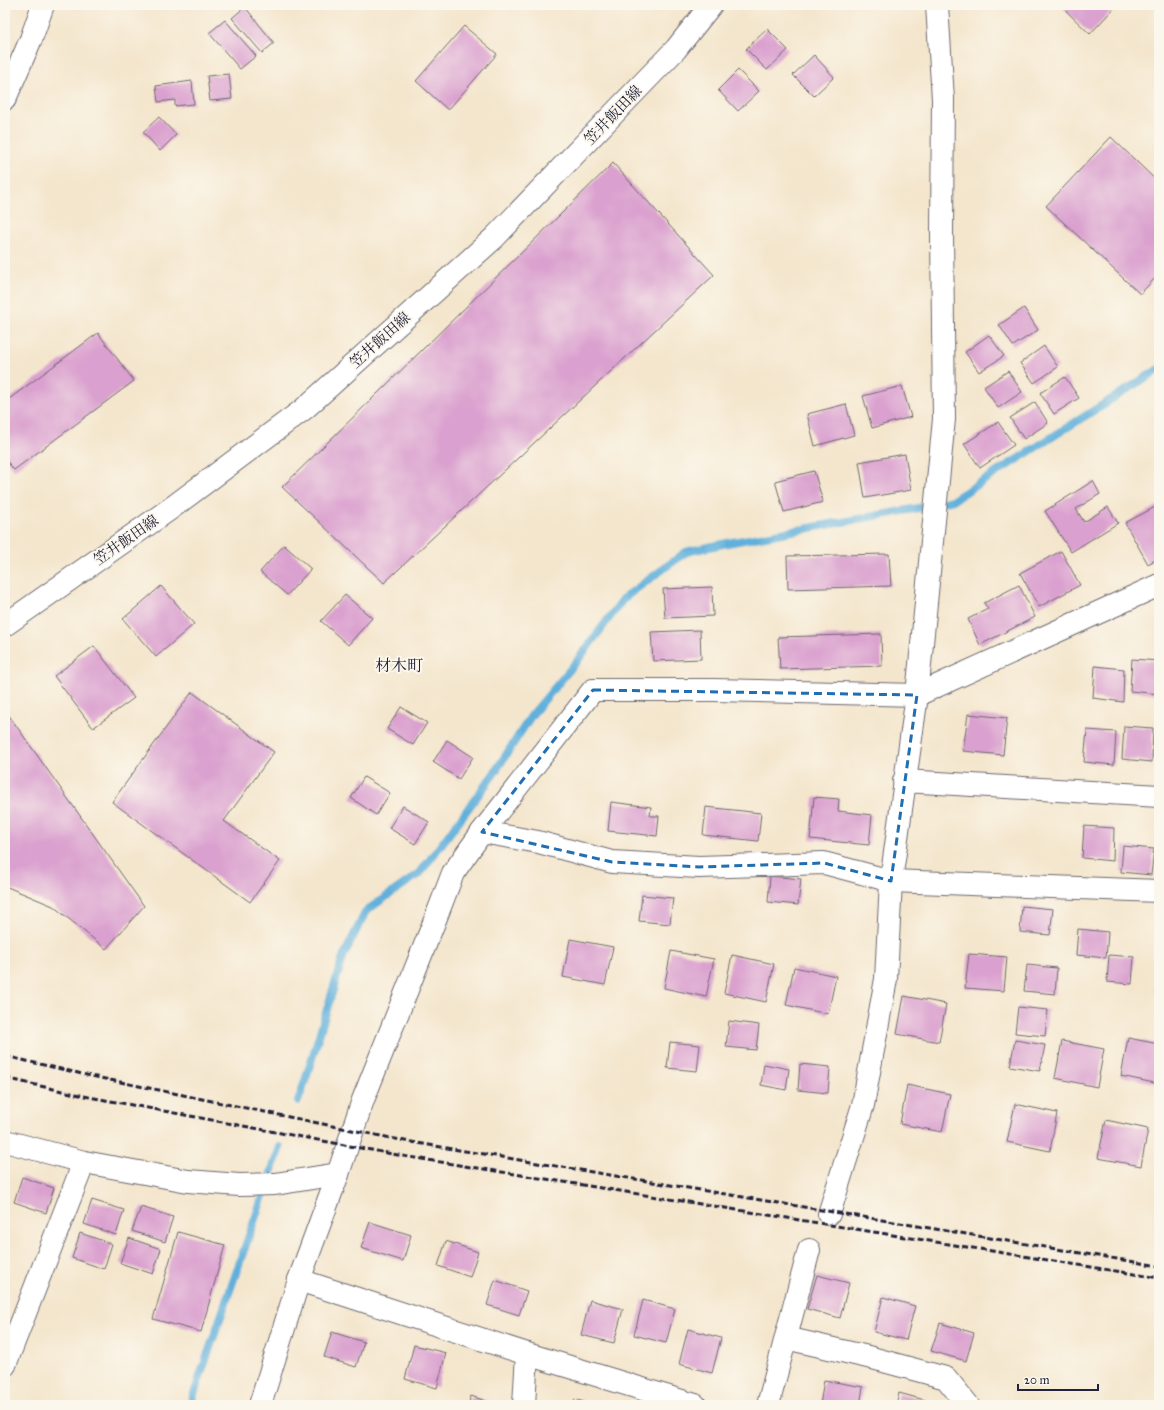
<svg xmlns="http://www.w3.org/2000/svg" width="1164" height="1410" font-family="'IM FELL Great Primer','Noto Serif JP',serif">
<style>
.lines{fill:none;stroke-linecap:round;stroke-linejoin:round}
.stream{stroke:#61b0db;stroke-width:8}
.building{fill:#daa0cf}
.street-casing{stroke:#6c676e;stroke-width:24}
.secondary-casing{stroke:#6c676e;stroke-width:24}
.street{stroke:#fff;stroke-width:22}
.secondary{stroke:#fff;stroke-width:22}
.rail{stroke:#22223b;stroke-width:3;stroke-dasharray:6 3;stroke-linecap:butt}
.marked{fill:none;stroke:#1f6fb2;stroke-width:3;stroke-dasharray:8 5;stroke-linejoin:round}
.labels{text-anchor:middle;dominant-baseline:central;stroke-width:4;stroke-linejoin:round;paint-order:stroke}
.street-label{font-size:15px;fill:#22223b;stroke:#fbf7ec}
.neighbourhood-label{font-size:16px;fill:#22223b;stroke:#fbf7ec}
</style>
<rect width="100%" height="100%" fill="#fbf7ec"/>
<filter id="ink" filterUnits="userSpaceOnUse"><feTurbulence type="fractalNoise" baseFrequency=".025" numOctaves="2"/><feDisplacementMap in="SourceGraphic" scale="8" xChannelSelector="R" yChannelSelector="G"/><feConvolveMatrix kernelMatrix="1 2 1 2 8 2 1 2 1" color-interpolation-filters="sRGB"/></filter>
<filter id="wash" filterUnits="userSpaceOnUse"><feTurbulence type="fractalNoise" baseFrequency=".012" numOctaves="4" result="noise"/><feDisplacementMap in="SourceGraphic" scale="16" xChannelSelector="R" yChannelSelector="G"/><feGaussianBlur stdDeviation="0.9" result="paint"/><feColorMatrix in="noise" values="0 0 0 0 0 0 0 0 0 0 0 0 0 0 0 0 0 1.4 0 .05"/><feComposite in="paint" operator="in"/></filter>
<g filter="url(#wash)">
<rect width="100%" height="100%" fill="#f4e6cd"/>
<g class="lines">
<!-- stream -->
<g class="stream">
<polyline points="298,1101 305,1081 343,957 366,911 420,873 493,775 531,716 577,661 624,598 686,552 727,543 919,508 953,500 1159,369"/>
<polyline points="190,1405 280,1147"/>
</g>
</g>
<g id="blocks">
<!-- building -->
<g class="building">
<polygon points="1060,5 1115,5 1116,6 1090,34"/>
<polygon points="245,7 274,43 262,53 232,18"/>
<polygon points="225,20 256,56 240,69 209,33"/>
<polygon points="464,26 497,54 448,110 416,81"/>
<polygon points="767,29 788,50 767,70 746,49"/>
<polygon points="814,55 834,77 814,96 793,75"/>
<polygon points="738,70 759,91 738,111 718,90"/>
<polygon points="229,74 232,99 210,101 207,76"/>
<polygon points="192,81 194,104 175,106 175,100 158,102 156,86"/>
<polygon points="159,117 176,135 160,151 143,132"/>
<polygon points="1111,137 1159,183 1159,274 1140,294 1046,206"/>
<polygon points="613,163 714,275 384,583 282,487"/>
<polygon points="1024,308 1038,330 1013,346 999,325"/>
<polygon points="98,333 134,381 14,470 5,459 5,402"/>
<polygon points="989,335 1004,356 979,372 965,352"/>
<polygon points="1044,346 1058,367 1034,383 1020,363"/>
<polygon points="1008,371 1022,392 998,408 984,387"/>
<polygon points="1065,377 1079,398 1054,414 1040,393"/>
<polygon points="902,386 911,417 872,428 863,396"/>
<polygon points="1035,402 1048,423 1024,439 1010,418"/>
<polygon points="846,404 854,435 815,446 807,414"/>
<polygon points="998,422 1014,445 980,468 964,444"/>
<polygon points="905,454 911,490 865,498 859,462"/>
<polygon points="814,471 823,502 784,512 775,481"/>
<polygon points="1093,481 1100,494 1076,509 1084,522 1108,507 1118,523 1071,552 1045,511"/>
<polygon points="1159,505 1159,558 1148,564 1125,523"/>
<polygon points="284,545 311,569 287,595 260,572"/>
<polygon points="1061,551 1080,585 1039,607 1020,573"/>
<polygon points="889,554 891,586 788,589 787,556"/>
<polygon points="1019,585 1035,617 980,645 968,619 988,609 984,603"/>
<polygon points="161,586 194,624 156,657 123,619"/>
<polygon points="712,587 713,616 665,618 663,589"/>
<polygon points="345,595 372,618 348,645 321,621"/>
<polygon points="700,630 701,659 653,661 651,632"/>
<polygon points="881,634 882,666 780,669 778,637"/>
<polygon points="94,646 134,698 93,728 54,676"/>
<polygon points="1132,659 1159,661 1159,694 1130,691"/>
<polygon points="1095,666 1124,669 1123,702 1093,698"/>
<polygon points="192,692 274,752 224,821 280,861 250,902 112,802"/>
<polygon points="401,707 427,723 413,745 387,729"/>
<polygon points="5,710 144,906 106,949 53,906 5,886"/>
<polygon points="968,714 1007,718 1003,755 963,751"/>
<polygon points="1124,726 1153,728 1152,762 1122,759"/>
<polygon points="1087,730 1116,732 1114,765 1084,762"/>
<polygon points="447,740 473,757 459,779 433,762"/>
<polygon points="364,777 390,793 376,815 351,798"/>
<polygon points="814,797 839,799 838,811 872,815 869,845 810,839"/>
<polygon points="611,802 651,807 650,816 659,816 657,836 608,831"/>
<polygon points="403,806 429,822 415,844 389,828"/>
<polygon points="706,807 761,813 758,841 703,835"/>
<polygon points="1084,826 1114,828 1113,861 1082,858"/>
<polygon points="1123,846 1154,849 1151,875 1121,872"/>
<polygon points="770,876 801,879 798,905 768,902"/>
<polygon points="642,895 673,898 670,924 639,921"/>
<polygon points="1022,906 1053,909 1050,935 1020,932"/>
<polygon points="1078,929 1108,932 1106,958 1076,955"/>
<polygon points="570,939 613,947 605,985 563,977"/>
<polygon points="671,951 714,959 706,997 664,988"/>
<polygon points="969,954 1007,957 1004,991 965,988"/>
<polygon points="732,955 774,964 766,1002 724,993"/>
<polygon points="1109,955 1134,957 1132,984 1107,982"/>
<polygon points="1027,965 1057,968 1055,994 1024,991"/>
<polygon points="794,967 836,976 828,1014 786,1005"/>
<polygon points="1158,983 1159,983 1159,994 1156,994"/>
<polygon points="904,996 946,1004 939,1042 897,1034"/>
<polygon points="1018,1007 1048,1010 1045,1036 1015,1033"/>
<polygon points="729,1021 759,1025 756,1050 726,1047"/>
<polygon points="1128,1038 1159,1044 1159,1084 1121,1076"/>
<polygon points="1015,1040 1045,1045 1040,1071 1010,1066"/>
<polygon points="1062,1041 1104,1049 1097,1087 1055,1078"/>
<polygon points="670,1042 700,1045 697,1071 667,1068"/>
<polygon points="764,1064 789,1069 786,1090 761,1085"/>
<polygon points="800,1064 830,1067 828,1093 798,1090"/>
<polygon points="907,1085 950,1094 942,1132 900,1124"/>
<polygon points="1015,1104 1057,1113 1050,1151 1007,1142"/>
<polygon points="1106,1120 1148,1129 1141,1166 1098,1158"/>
<polygon points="22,1177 54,1188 46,1213 14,1202"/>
<polygon points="92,1200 124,1210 116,1235 84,1224"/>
<polygon points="141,1207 173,1217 165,1242 132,1231"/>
<polygon points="370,1222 411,1235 403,1261 361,1248"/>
<polygon points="178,1232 225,1245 201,1332 153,1319"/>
<polygon points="80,1233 112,1244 104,1269 72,1258"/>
<polygon points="129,1238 161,1249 153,1274 120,1263"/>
<polygon points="446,1241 478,1252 470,1277 438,1266"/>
<polygon points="817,1275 849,1283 840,1318 807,1309"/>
<polygon points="495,1280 527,1291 519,1315 487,1305"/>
<polygon points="883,1297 915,1306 906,1340 874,1332"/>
<polygon points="590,1300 623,1309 614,1343 581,1335"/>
<polygon points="643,1300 675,1309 666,1343 634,1335"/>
<polygon points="940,1323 974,1333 966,1361 931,1351"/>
<polygon points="688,1329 721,1338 712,1373 679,1364"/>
<polygon points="332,1332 364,1342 356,1367 324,1357"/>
<polygon points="414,1345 446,1353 437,1388 405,1379"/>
<polygon points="824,1380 863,1387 860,1405 820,1405"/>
<polygon points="899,1393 932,1402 931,1405 896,1405"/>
<polygon points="471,1396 498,1405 468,1405"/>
<polygon points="575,1399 592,1405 573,1405"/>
</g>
</g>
</g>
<g filter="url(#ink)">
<use href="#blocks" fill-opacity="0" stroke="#6c676e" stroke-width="1"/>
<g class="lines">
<!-- street casing -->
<g class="street-casing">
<g id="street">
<polyline points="904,781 1159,796"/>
<polyline points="482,832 538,842 612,862 699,867 824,863 891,881 1159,891"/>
<polyline points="5,1141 84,1162"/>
<polyline points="829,1214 863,1105 886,979 891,881 917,695 944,419 942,232 943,99 937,5"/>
<polyline points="299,1280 527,1354 695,1405"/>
<polyline points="786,1338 872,1358 946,1378 968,1405"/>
<polyline points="5,1365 84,1162 188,1181 239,1185 275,1184 338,1174"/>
<polyline points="260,1405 299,1280 338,1174 363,1100 435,920 453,873 482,832 593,690 714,690 917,695 1159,585"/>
<polyline points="524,1405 527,1354"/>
<polyline points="768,1405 809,1250"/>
</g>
</g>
<!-- secondary casing -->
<g class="secondary-casing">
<g id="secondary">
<polyline points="5,99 31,39 43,5"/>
<polyline points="5,625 170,509 304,409 494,238 676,49 711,5"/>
</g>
</g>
<!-- street -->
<use href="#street" class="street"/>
<!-- secondary -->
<use href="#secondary" class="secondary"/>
<!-- rail -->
<g class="rail">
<polyline points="5,1056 91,1076 405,1141 1159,1266"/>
<polyline points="5,1078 84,1096 403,1156 1159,1278"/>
</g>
</g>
</g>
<!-- marked area -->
<path class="marked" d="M593,690L917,695L891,881L824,863L699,867L612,862L482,832Z"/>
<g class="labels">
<!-- street labels -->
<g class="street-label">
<text transform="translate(613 115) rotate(-46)">笠井飯田線</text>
<text transform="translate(380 340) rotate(-42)">笠井飯田線</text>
<text transform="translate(126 540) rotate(-35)">笠井飯田線</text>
</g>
<!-- neighbourhood labels -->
<g class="neighbourhood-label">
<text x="399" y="665">材木町</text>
</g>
</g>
<!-- margin -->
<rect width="1164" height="1410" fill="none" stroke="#fbf7ec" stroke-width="20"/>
<!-- scale -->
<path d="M1018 1384v6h80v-6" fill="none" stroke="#22223b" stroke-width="2"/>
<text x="1024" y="1384" font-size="12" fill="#22223b" stroke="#fbf7ec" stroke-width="3" paint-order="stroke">20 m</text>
</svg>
